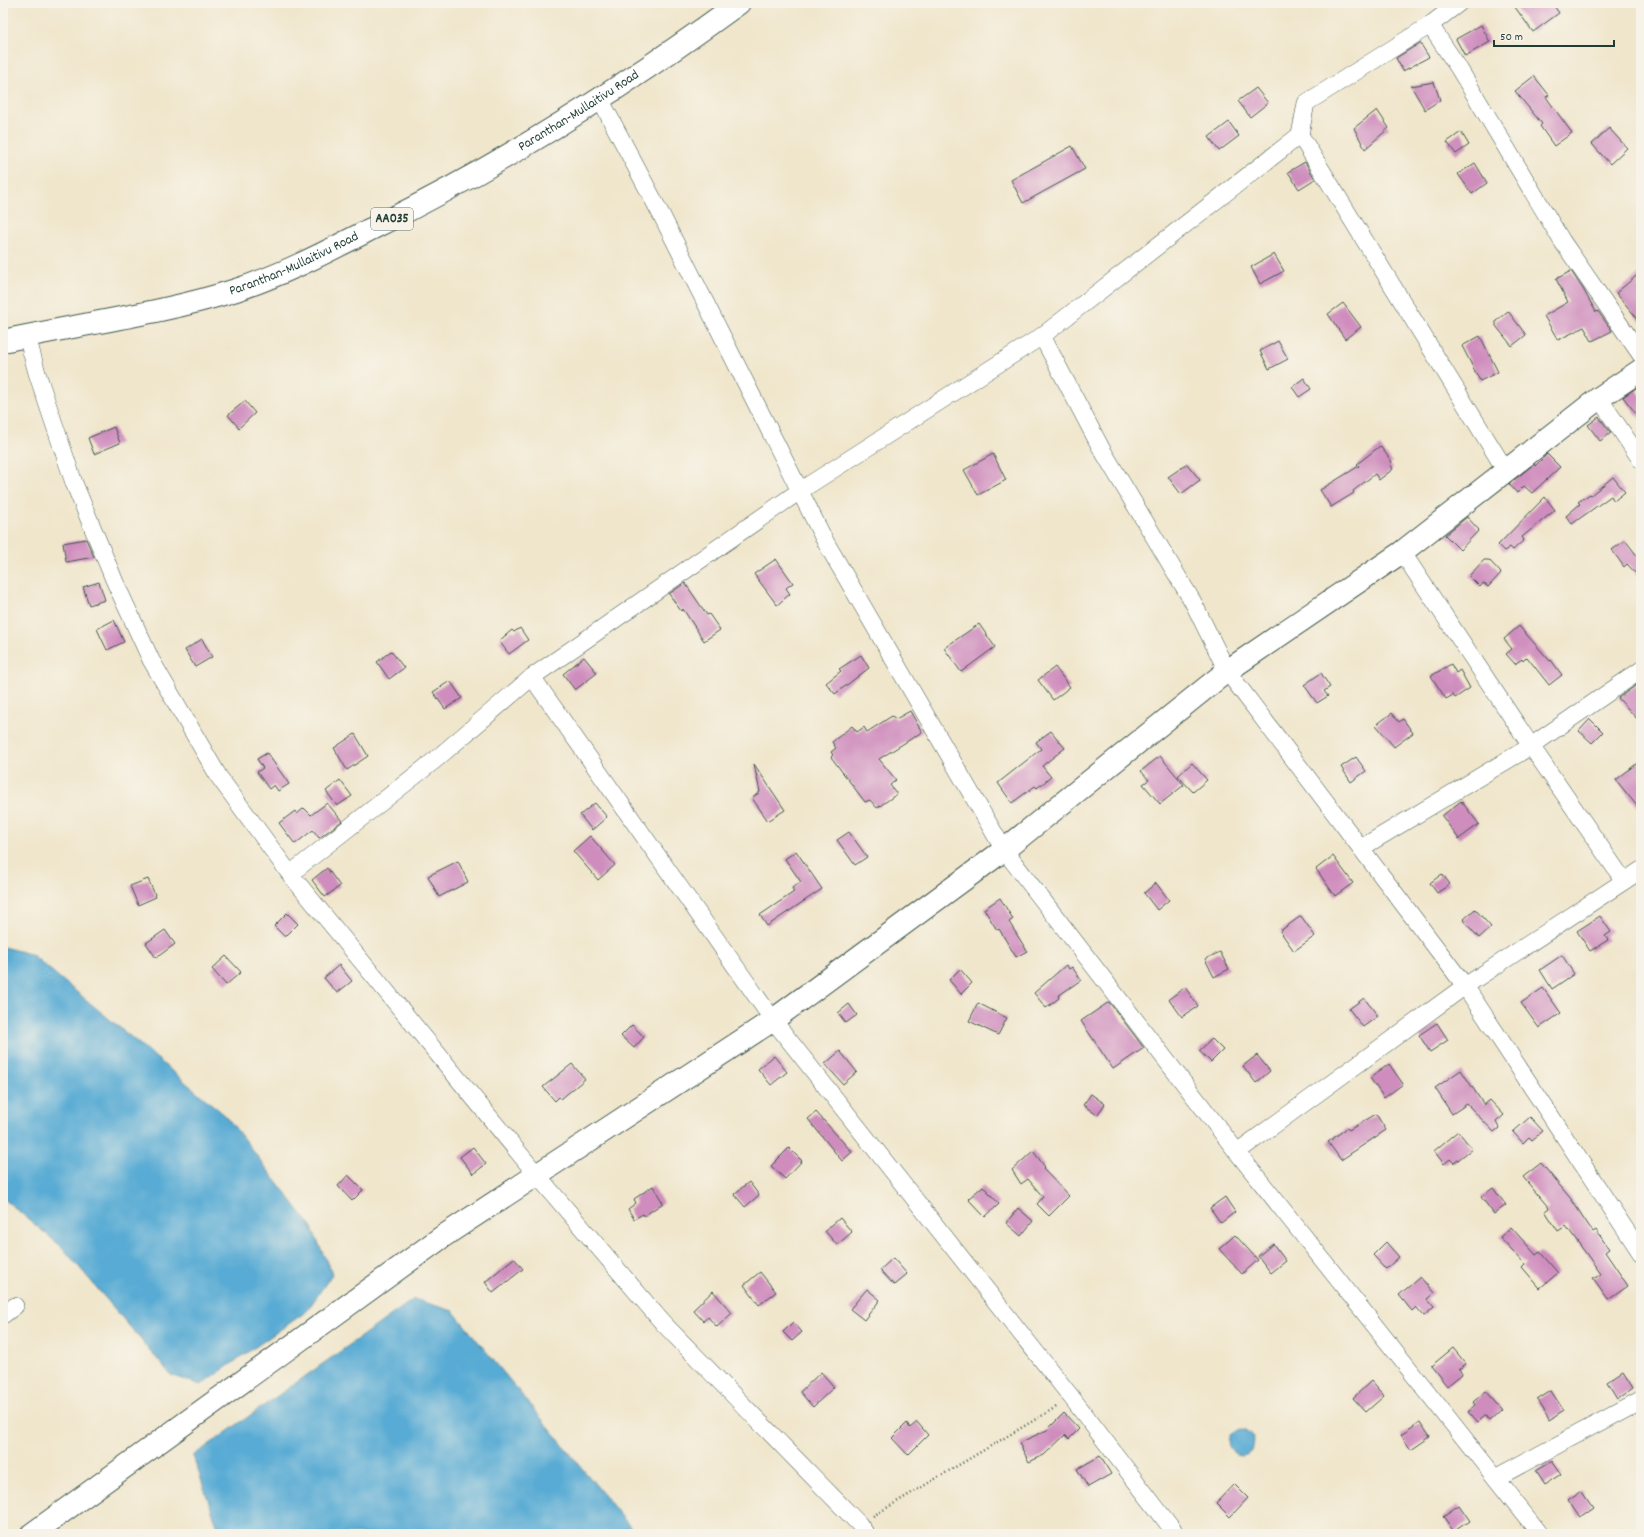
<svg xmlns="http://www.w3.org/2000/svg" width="1644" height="1537" font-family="Dekko,sans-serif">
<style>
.water{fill:#59abd4;stroke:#3c7484}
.building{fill:#cf8dbe}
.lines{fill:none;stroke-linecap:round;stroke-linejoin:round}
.street-casing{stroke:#3e564b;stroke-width:18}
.secondary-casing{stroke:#3e564b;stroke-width:24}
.highway-casing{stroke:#3e564b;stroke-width:24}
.path{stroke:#3e564b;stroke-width:2.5;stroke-dasharray:1 3;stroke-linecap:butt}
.street{stroke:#fff;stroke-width:17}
.secondary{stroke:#fff;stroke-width:22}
.highway{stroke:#fff;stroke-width:22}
.labels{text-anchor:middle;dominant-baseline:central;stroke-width:3;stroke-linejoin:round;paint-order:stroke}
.shield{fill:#f7f3e8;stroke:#60746a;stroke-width:1}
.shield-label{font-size:13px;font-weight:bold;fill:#1f3d34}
.street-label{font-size:14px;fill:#1f3d34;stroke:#f7f3e8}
</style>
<rect width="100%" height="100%" fill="#f7f3e8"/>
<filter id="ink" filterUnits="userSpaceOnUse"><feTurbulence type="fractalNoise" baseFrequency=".025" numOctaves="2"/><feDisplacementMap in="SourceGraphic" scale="8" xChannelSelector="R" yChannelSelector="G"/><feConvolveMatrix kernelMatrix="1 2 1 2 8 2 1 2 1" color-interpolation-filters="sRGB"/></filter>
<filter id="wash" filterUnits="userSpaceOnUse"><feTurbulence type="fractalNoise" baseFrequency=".012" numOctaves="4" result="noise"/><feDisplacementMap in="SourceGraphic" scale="16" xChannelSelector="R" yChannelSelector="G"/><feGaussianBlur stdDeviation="0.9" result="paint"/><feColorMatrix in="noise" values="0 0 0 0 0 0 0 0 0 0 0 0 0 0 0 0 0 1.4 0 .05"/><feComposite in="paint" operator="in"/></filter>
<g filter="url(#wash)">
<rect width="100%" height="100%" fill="#f0e6cc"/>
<!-- water -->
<g class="water">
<polygon points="3,947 31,954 226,1116 311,1226 332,1274 307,1311 201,1385 171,1375 62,1247 3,1198"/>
<polygon points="414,1299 453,1311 636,1534 220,1534 193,1456"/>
<circle cx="1241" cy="1442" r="13"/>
</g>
<g id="blocks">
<!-- building -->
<g class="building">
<polygon points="1512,3 1552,3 1559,13 1533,32"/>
<polygon points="1481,25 1490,42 1465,56 1456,39"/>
<polygon points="1420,43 1429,57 1403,71 1396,58"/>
<polygon points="1534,76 1549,95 1546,97 1572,133 1554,146 1540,126 1542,124 1515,91"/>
<polygon points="1434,82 1440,100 1425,110 1411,86"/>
<polygon points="1256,88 1268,103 1250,117 1238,101"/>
<polygon points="1377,110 1389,128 1365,149 1354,128"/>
<polygon points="1229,122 1239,136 1219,151 1209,137"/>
<polygon points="1609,128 1627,148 1610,164 1592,144"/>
<polygon points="1461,132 1469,145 1456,154 1447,142"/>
<polygon points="1072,146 1085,169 1023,203 1011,180"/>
<polygon points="1305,162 1315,179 1299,189 1288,172"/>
<polygon points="1475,163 1487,183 1472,194 1458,174"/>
<polygon points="1274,254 1284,271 1260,284 1251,267"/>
<polygon points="1571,271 1583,289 1596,312 1598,311 1612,331 1592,341 1584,327 1558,340 1544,316 1568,302 1556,279"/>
<polygon points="1641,272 1641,323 1616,293"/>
<polygon points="1343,303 1361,327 1345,339 1328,314"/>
<polygon points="1508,311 1526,335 1512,346 1496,326 1496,321"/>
<polygon points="1480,336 1498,372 1480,381 1462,346"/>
<polygon points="1278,341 1288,359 1269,369 1260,351"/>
<polygon points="1304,378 1311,389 1299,397 1292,387"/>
<polygon points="1636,388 1641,396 1641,420 1623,397"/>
<polygon points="245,401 255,413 239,428 228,415"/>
<polygon points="1599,417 1611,433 1600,441 1588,425"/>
<polygon points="114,427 120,443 94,454 88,438"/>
<polygon points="1380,446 1392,462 1390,464 1393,469 1379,480 1375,474 1353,491 1354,493 1331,507 1320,490 1359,466 1357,464"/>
<polygon points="993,454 1006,480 978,495 964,470"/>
<polygon points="1547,454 1560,467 1532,493 1524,486 1517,493 1509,484 1534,464 1535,466"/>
<polygon points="1187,464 1200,480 1181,494 1168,477"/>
<polygon points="1613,477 1625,492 1614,501 1611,496 1572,524 1566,516 1580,504 1578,502 1590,494 1591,495"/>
<polygon points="1545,497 1555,510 1522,537 1524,540 1513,550 1510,547 1504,551 1498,545"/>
<polygon points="1467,517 1479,530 1460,550 1445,535"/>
<polygon points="86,539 94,557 66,562 63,543"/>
<polygon points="1625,540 1641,561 1641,579 1627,564 1624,567 1612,550"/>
<polygon points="776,559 793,583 786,588 790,594 777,605 754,574"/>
<polygon points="1484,560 1489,560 1501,573 1488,587 1483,583 1480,587 1469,576"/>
<polygon points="99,582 105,600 89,605 83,587"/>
<polygon points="685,583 707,615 709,614 720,630 704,641 683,609 681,611 669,594"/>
<polygon points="114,620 124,642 107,650 97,629"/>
<polygon points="979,624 995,647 961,672 944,648"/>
<polygon points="1519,626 1550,661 1551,660 1562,675 1549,685 1527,657 1523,661 1522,659 1515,664 1506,654 1512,649 1504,639"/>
<polygon points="520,628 528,640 509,654 499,641 512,630 514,632"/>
<polygon points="202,639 212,657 195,667 185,650"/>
<polygon points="391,651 404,668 389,679 377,662"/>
<polygon points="861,655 869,668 835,694 826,683 841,671 839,669"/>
<polygon points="584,657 597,673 575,690 563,674"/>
<polygon points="1451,664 1456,673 1460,670 1470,688 1455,698 1453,695 1446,699 1431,676"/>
<polygon points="1055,667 1070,687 1053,700 1038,680"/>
<polygon points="1321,673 1330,687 1324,691 1328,696 1317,703 1304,685"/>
<polygon points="450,681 462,698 445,709 433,692"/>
<polygon points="1641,682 1641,723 1618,698"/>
<polygon points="910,711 922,732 879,759 896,780 890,785 897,794 877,808 870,800 865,802 831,757 833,755 831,752 836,748 832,742 852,726 857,732 864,727 867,732 892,716 896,719"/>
<polygon points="1392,713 1399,722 1403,719 1413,733 1394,747 1376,725"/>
<polygon points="1590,719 1603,732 1592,743 1579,731"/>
<polygon points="1051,731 1065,748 1042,766 1051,777 1037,788 1035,786 1012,803 998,783 1041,749 1036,742"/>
<polygon points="355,734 368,756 347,770 334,748"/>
<polygon points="267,753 289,784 278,791 274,785 269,789 257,772 263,768 257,759"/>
<polygon points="1160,756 1184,785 1160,804 1143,784 1149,780 1141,771"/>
<polygon points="1356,757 1366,771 1351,782 1341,767"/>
<polygon points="1641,760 1641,811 1616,780"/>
<polygon points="1192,763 1207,780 1193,792 1178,776"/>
<polygon points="754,764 785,810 768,821 752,798 760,792"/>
<polygon points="340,780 352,796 337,806 326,791"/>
<polygon points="1461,801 1479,824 1459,839 1442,816"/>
<polygon points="327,803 342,821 319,838 313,830 295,844 279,823 295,811 297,814 304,808 311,815"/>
<polygon points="595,803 607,817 592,830 580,815"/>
<polygon points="849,832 867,857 855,865 837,840"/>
<polygon points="590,836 615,865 598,880 573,851"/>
<polygon points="796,851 822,889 767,926 760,915 794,892 792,888 801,882 785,859"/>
<polygon points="1333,856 1353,883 1335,896 1316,869"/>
<polygon points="458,861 468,882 439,897 428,876"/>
<polygon points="327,868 340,886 325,897 312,880"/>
<polygon points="1442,874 1450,884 1437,893 1430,883"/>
<polygon points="148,879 156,897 138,905 130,886"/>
<polygon points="1156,883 1169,900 1157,910 1144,893"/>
<polygon points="1000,898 1013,919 1009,922 1027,951 1016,957 999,929 997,930 984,909"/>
<polygon points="1475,909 1491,927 1479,938 1463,920"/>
<polygon points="287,913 298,924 285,937 274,926"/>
<polygon points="1301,916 1315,936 1294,951 1280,931"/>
<polygon points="1600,916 1611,932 1605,936 1608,940 1590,951 1577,931"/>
<polygon points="165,930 175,944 156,958 146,943"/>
<polygon points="1220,952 1229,969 1214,977 1205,959"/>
<polygon points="1562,955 1574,974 1552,989 1540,970"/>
<polygon points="226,956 241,972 226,985 212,969"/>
<polygon points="339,965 352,981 337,993 324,978"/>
<polygon points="1066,965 1069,969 1072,967 1081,980 1058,996 1059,998 1046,1008 1034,993"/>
<polygon points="960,969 972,983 961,994 949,980"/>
<polygon points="1185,987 1198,1006 1182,1017 1169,999"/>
<polygon points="1543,988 1561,1013 1539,1028 1521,1003"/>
<polygon points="1364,998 1378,1016 1363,1027 1349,1009"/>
<polygon points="1109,1002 1144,1048 1113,1069 1081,1021"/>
<polygon points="978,1003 1007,1018 998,1035 969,1021"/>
<polygon points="849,1004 857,1015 846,1023 838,1013"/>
<polygon points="1437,1023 1448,1040 1430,1052 1419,1035"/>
<polygon points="632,1025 644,1037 634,1048 621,1036"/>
<polygon points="1212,1039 1223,1050 1211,1062 1199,1051"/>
<polygon points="840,1051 857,1072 843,1084 825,1064"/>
<polygon points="1257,1055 1270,1071 1256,1083 1243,1066"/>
<polygon points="774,1056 787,1072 771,1085 758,1069"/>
<polygon points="572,1064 585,1079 561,1099 559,1097 555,1101 543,1087"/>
<polygon points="1389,1064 1403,1084 1384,1098 1370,1078"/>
<polygon points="1461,1070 1484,1105 1490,1100 1504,1115 1496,1122 1499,1128 1494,1132 1467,1104 1452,1114 1435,1088"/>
<polygon points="1091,1094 1105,1104 1097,1115 1083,1105"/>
<polygon points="816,1112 852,1152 842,1161 808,1119"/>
<polygon points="1376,1114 1386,1130 1341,1160 1328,1142 1347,1128 1349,1130"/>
<polygon points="1530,1117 1543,1131 1532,1140 1529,1137 1523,1143 1513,1132"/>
<polygon points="1458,1131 1472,1149 1454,1163 1450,1159 1444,1164 1434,1151"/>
<polygon points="473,1147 486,1164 473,1174 460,1157"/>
<polygon points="789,1148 802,1161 785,1179 771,1166"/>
<polygon points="1033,1151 1045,1167 1043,1169 1069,1196 1049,1216 1037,1204 1043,1197 1028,1179 1021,1184 1012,1170"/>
<polygon points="1541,1163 1571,1199 1593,1232 1596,1230 1609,1249 1605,1252 1628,1286 1608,1300 1593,1279 1601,1274 1566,1226 1558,1231 1545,1211 1549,1208 1523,1177"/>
<polygon points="348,1175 363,1190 352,1201 338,1186"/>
<polygon points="749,1182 759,1195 745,1207 734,1194"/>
<polygon points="653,1186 663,1203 644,1216 643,1214 634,1219 628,1209 636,1203 634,1199"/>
<polygon points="983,1186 999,1204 985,1217 968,1199"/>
<polygon points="1493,1188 1506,1205 1494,1214 1481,1197"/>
<polygon points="1225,1197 1235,1212 1221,1223 1210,1208"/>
<polygon points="1018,1208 1033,1221 1021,1236 1006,1223"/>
<polygon points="840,1218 852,1232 837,1245 825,1231"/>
<polygon points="1511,1227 1536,1255 1540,1252 1558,1273 1540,1288 1522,1267 1525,1264 1500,1237"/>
<polygon points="1235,1235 1258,1260 1242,1274 1219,1249"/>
<polygon points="1386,1242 1399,1257 1386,1269 1373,1255"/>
<polygon points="1273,1244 1286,1261 1271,1273 1258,1256"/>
<polygon points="514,1258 523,1269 493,1293 485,1282"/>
<polygon points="893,1258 907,1274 894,1285 880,1270"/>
<polygon points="760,1272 776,1292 759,1305 744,1285"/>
<polygon points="1420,1277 1434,1293 1427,1299 1434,1307 1424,1316 1416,1307 1412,1311 1399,1295"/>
<polygon points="867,1289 880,1300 864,1320 850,1309"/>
<polygon points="713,1291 732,1313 717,1327 708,1317 703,1321 693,1310"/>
<polygon points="793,1322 802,1332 792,1341 783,1332"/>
<polygon points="1453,1348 1466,1364 1459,1369 1462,1374 1447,1386 1431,1366"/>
<polygon points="821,1372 834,1387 813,1407 800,1392"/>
<polygon points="1622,1373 1632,1389 1617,1399 1607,1383"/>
<polygon points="1371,1381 1384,1396 1366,1412 1353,1398"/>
<polygon points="1486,1391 1502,1409 1489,1421 1485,1416 1478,1422 1468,1411 1475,1405 1473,1402"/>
<polygon points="1551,1391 1564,1411 1550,1420 1537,1400"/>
<polygon points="1064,1413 1079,1429 1069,1439 1065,1435 1044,1455 1029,1462 1019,1443 1047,1430"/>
<polygon points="917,1422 928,1435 908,1455 892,1438 907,1423 910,1428"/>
<polygon points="1420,1422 1430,1437 1411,1450 1401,1435"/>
<polygon points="1100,1456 1111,1474 1088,1487 1077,1469"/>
<polygon points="1552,1461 1561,1474 1544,1485 1535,1471"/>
<polygon points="1234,1484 1248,1498 1230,1517 1216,1503"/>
<polygon points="1582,1491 1593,1507 1579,1517 1568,1501"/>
<polygon points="1459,1505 1470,1521 1454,1532 1443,1516"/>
</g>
</g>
</g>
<g filter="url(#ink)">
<use href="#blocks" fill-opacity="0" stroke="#3e564b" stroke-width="1"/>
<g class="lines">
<!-- street casing -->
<g class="street-casing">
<g id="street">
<polyline points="1459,3 1430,25 1306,103 1300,135 1042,336 1101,448 1193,602 1227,671 1465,986 1641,1253"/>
<polyline points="1430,25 1458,67 1562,241 1641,355"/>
<polyline points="600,99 663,218 825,541 1004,850 1237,1152 1540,1534"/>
<polyline points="1300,135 1506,471"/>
<polyline points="27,336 37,373 74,483 115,582 151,660 219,777 290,874 537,1175 663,1323 859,1524 866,1534"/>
<polyline points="1599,398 1641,460"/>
<polyline points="1402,552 1531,746 1624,881"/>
<polyline points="532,677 773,1020 1072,1398 1176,1534"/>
<polyline points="1361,848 1531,746 1641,670"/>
<polyline points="290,874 435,760 532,677 801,490 1042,336"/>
<polyline points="1237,1152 1465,986 1641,870"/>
<polyline points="3,1315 15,1306"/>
<polyline points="1496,1478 1641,1400"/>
</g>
</g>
<!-- secondary casing -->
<g class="secondary-casing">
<polyline id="secondary" points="32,1534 442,1237 773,1020 1004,850 1227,671 1402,552 1599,398 1641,370"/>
</g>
<!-- highway casing -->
<g class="highway-casing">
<g id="highway">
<path id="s1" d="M3,341C79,324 162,314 236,290C285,274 330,250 375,227C503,164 624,87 739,3"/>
</g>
</g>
<!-- path -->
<polyline class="path" points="873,1516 1058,1406"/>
<!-- street -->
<use href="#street" class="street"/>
<!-- secondary -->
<use href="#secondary" class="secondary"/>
<!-- highway -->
<use href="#highway" class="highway"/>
</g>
</g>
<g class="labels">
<!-- shield labels -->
<rect class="shield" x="371" y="208" width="42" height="22" rx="3"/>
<g class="shield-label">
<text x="392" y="219">AA035</text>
</g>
<!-- street labels -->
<g class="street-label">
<text stroke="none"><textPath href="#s1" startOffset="626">Paranthan-Mullaitivu Road</textPath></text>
<text stroke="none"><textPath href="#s1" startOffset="302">Paranthan-Mullaitivu Road</textPath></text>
</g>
</g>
<!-- margin -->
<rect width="1644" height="1537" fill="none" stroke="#f7f3e8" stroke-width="16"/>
<!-- scale -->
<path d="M1494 40v6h120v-6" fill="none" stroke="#1f3d34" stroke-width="2"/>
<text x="1500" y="40" font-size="12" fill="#1f3d34" stroke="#f7f3e8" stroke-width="3" paint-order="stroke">50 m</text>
</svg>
